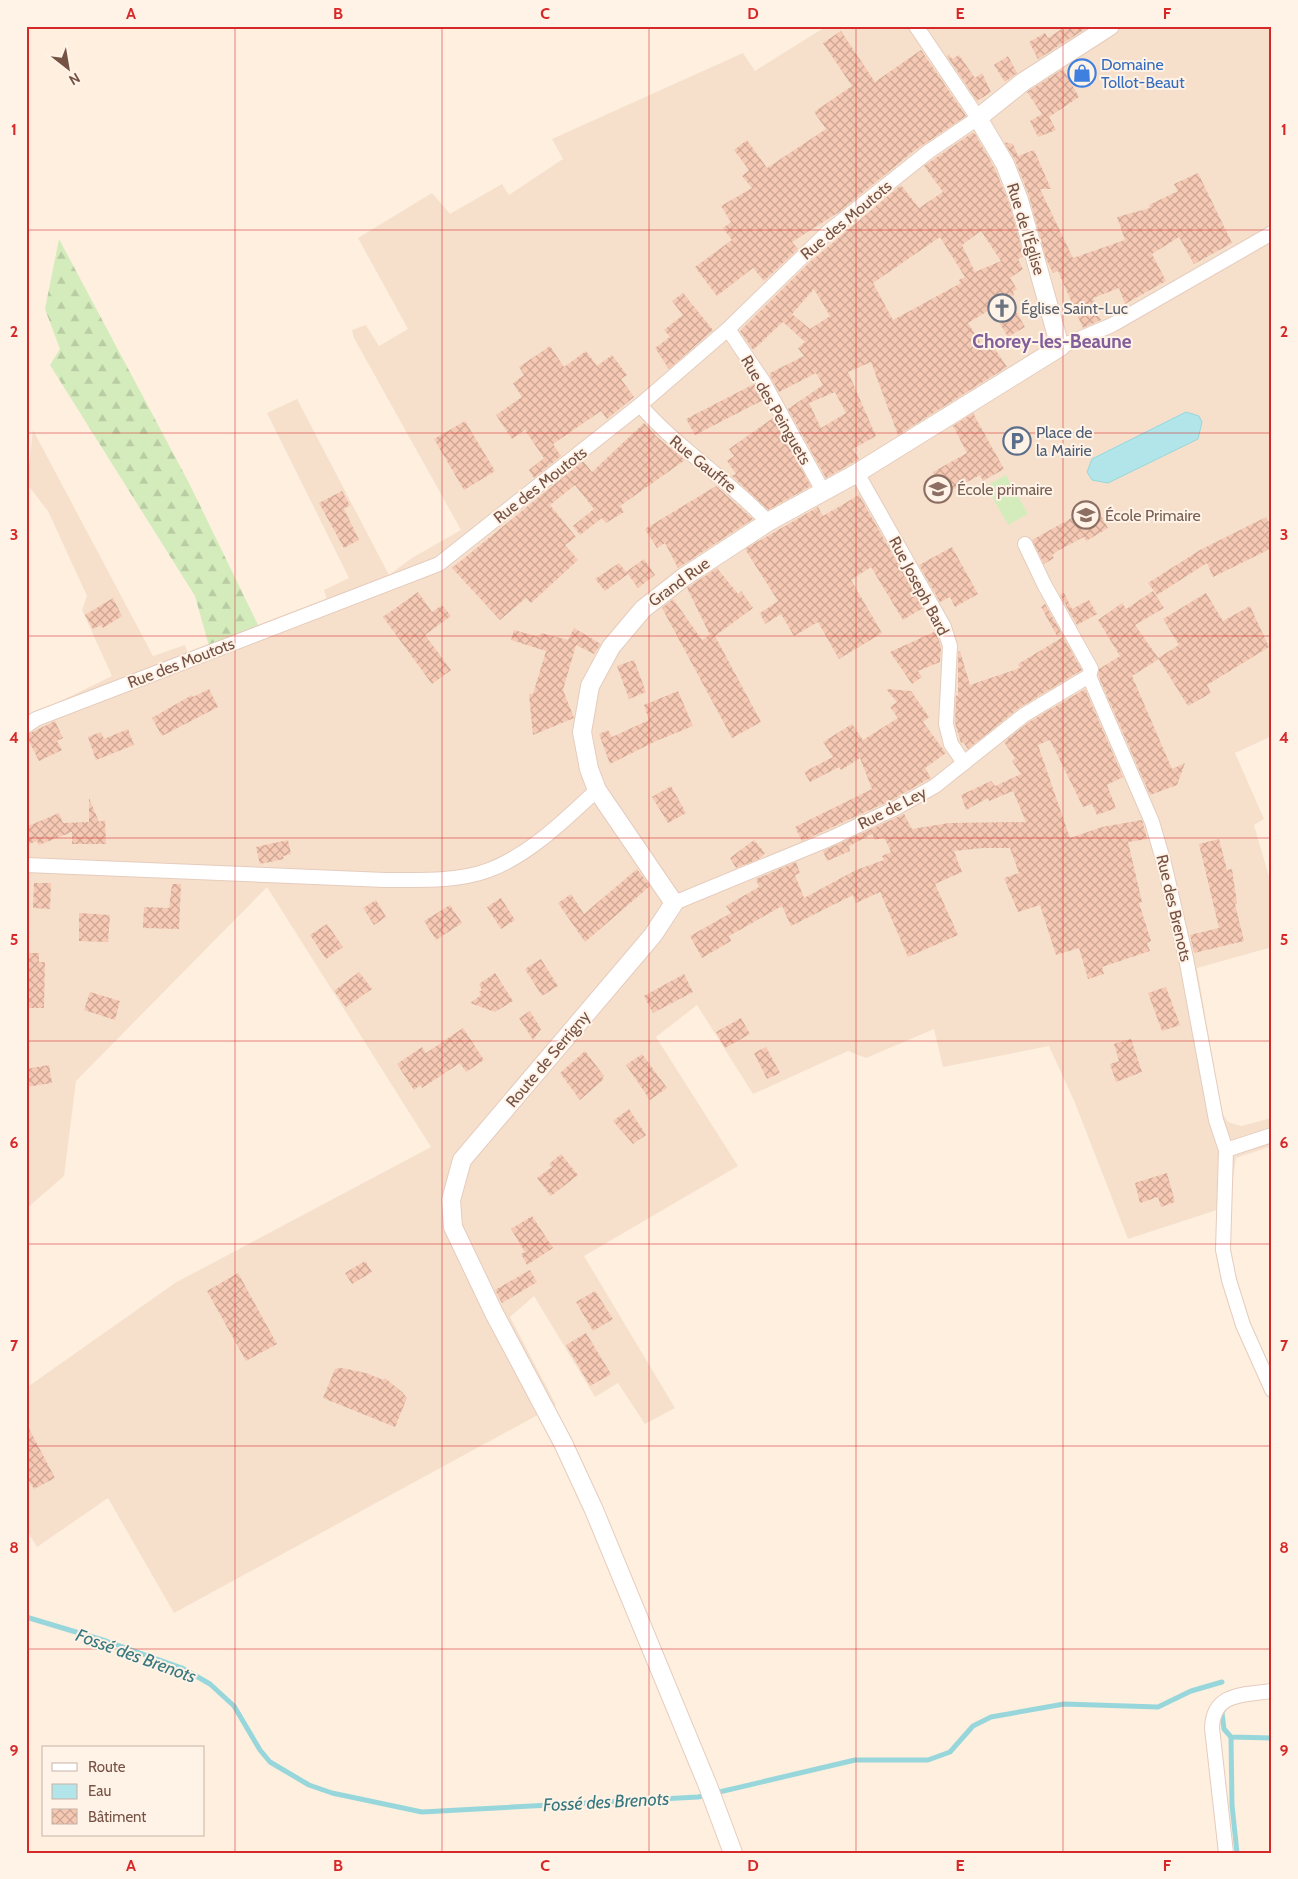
<svg xmlns="http://www.w3.org/2000/svg" width="1298" height="1879" font-family="Cabin,sans-serif">
<style>
.residential{fill:#f6e0cc}
.forest{fill:url(#forest-firs)}
.green{fill:#d4ecbc}
.water{fill:#b2e5e9;stroke:#97d7db}
.lines{fill:none;stroke-linecap:round;stroke-linejoin:round}
.stream{stroke:#97d7db;stroke-width:5}
.building{fill:url(#building-cross-hatch);fill-rule:evenodd}
.minor-casing{stroke:#e5ccbd;stroke-width:16}
.tertiary-casing{stroke:#e5ccbd;stroke-width:20}
.minor{stroke:#fff;stroke-width:14}
.tertiary{stroke:#fff;stroke-width:18}
.grid{fill:none;stroke:#d62828;stroke-width:1;stroke-opacity:0.55}
.labels{text-anchor:middle;dominant-baseline:central;stroke-width:4;stroke-linejoin:round;paint-order:stroke}
.shop-label{font-size:16px;fill:#366cbe;stroke:#fff3e7;text-anchor:start}
.street-label{font-size:16px;fill:#765245;stroke:#fff3e7}
.worship-label{font-size:16px;fill:#5b616d;stroke:#fff3e7;text-anchor:start}
.service-label{font-size:16px;fill:#4e5e75;stroke:#fff3e7;text-anchor:start}
.education-label{font-size:16px;fill:#785e54;stroke:#fff3e7;text-anchor:start}
.water-label{font-size:18px;font-style:italic;fill:#37787e;stroke:#fff3e7}
.quarter-label{font-size:19px;font-weight:bold;fill:#825f9a;stroke:#fff3e7}
.neatline{fill:none;stroke:#d62828;stroke-width:2}
.grid-label{font-size:16px;text-anchor:middle;font-weight:bold;fill:#d62828}
</style>
<defs>
<pattern id="forest-firs" width="22" height="20" patternUnits="userSpaceOnUse" patternTransform="scale(1.25)"><rect width="22" height="20" fill="#d4ecbc"/><path d="M5 1l3.5 6h-7zM16 11l3.5 6h-7z" fill="#b9cca3"/></pattern>
<pattern id="building-cross-hatch" width="8" height="8" patternUnits="userSpaceOnUse" patternTransform="scale(1.25)"><rect width="8" height="8" fill="#f6c9b4"/><path d="M0 0l8 8M0 8l8-8" fill="none" stroke="#cca694"/></pattern>
</defs>
<rect width="100%" height="100%" fill="#feefdf"/>
<!-- residential -->
<polygon class="residential" points="820,26 1272,26 1272,736 1235,753 1264,819 1254,825 1272,887 1272,947 1197,968 1222,1113 1228,1122 1241,1126 1272,1118 1272,1146 1236,1158 1229,1206 1128,1239 1075,1103 1049,1046 943,1067 934,1029 866,1058 848,1051 753,1094 697,1005 656,1037 738,1166 584,1256 675,1408 645,1424 618,1383 595,1397 534,1296 510,1317 556,1405 174,1613 108,1498 37,1547 26,1529 26,1388 175,1283 431,1147 267,887 76,1081 64,1176 26,1209 26,718 112,676 82,610 87,596 48,511 27,484 33,430 153,656 185,645 188,654 259,627 327,600 324,590 349,578 267,413 297,399 389,575 412,558 461,530 354,338 352,330 366,325 379,346 408,329 358,238 432,193 450,214 502,184 509,195 563,159 552,139 743,53 755,71 822,29"/>
<!-- forest -->
<polygon class="forest" points="59,239 189,483 259,627 209,646 195,596 50,365 60,349 45,309"/>
<!-- green -->
<polygon class="green" points="1006,475 1028,514 1008,525 986,486"/>
<!-- water -->
<polygon class="water" points="1186,412 1199,416 1202,422 1198,439 1108,483 1092,480 1087,472 1092,459"/>
<g class="lines">
<!-- stream -->
<g class="stream">
<polyline points="26,1617 106,1641 182,1668 210,1684 234,1706 260,1750 270,1762 309,1785 332,1793 422,1812 698,1797 855,1760 928,1760 950,1752 973,1726 991,1717 1064,1704 1158,1707 1191,1691 1222,1682"/>
<polyline points="1224,1709 1222,1713 1224,1729 1231,1737 1272,1738"/>
<polyline points="1231,1737 1232,1805 1237,1853"/>
</g>
</g>
<!-- building -->
<g class="building">
<polygon points="1066,26 1090,26 1038,59 1029,42 1045,33 1048,38"/>
<polygon points="841,31 875,82 921,50 966,116 914,151 839,212 792,242 798,249 764,281 753,268 717,296 695,267 732,240 723,228 731,222 721,206 752,188 742,176 749,170 734,150 747,140 767,168 826,129 814,112 852,86 823,43"/>
<polygon points="949,54 952,59 959,55 975,78 982,73 991,92 977,101 947,56"/>
<polygon points="1008,56 1017,73 1005,82 994,65"/>
<polygon points="1063,69 1079,97 1049,117 1056,130 1038,137 1030,121 1042,114 1027,92"/>
<path d="M972,133L975,134L995,169L1009,203L1024,256L1018,259L1023,269L1010,278L1017,289L1013,292L1014,295L1008,298L1025,327L1008,337L991,309L968,323L984,348L991,343L1007,367L898,435L871,362L848,372L876,436L853,449L859,459L826,478L788,409L823,385L816,373L779,392L770,376V373L804,356L798,348L805,342L783,322L753,350L740,331L810,262L901,185L919,208L943,192L924,166ZM981,231L1001,261L975,272L962,245ZM940,237L965,277L959,280L961,283L893,320L873,283ZM814,289L830,316L810,329L792,314ZM835,392L846,413L821,428L809,403Z"/>
<polygon points="1004,142 1013,144 1018,156 1034,150 1051,189 1040,189 1073,258 1125,240 1117,217 1150,208 1149,205 1178,191 1174,184 1198,173 1232,243 1194,264 1179,237 1152,254 1166,281 1125,304 1119,288 1093,298 1099,310 1096,312 1101,320 1083,328 1058,271 1053,273 1046,259 1029,196 1015,160"/>
<polygon points="683,293 713,330 669,369 655,348 670,337 664,330 683,315 672,301"/>
<polygon points="550,346 564,367 586,351 597,366 612,355 627,375 621,379 634,397 607,419 601,411 553,444 561,456 534,478 529,470 544,458 525,430 512,439 496,415 522,397 513,383 524,375 519,367"/>
<polygon points="754,384 763,400 695,435 686,419"/>
<polygon points="973,413 1004,469 983,481 980,475 945,494 933,472 967,453 953,426"/>
<polygon points="773,418 811,486 768,510 732,476 736,474 727,461 734,456 729,449"/>
<polygon points="465,421 495,471 464,490 434,439"/>
<polygon points="644,423 657,437 685,460 620,506 624,512 606,523 602,518 580,535 573,526 594,509 575,485 550,505 576,537 565,545 578,560 531,603 526,598 500,620 452,568 583,461 592,472"/>
<polygon points="716,486 753,519 678,568 665,543 657,548 645,529"/>
<polygon points="342,491 350,505 344,509 359,540 344,548 319,503"/>
<polygon points="859,495 923,608 903,620 871,567 851,580 882,633 839,659 818,622 794,636 781,614 765,624 760,613 778,601 745,549 818,507 823,516"/>
<polygon points="1095,505 1108,528 1086,541 1084,537 1059,550 1052,555 1054,558 1044,564 1032,540"/>
<polygon points="1266,517 1272,527 1272,548 1213,577 1207,563 1157,595 1148,583 1200,550"/>
<polygon points="952,547 978,594 955,607 950,597 940,602 919,565"/>
<polygon points="644,559 655,575 638,588 628,574 605,591 595,579 619,563 626,572"/>
<polygon points="717,568 738,594 741,591 753,608 715,636 761,722 732,738 662,608 673,599 702,640 710,635 687,588"/>
<polygon points="1153,591 1164,608 1135,625 1159,659 1132,676 1172,769 1185,763 1177,785 1150,795 1098,675 1099,669 1120,656 1098,620 1122,603 1126,609"/>
<polygon points="418,592 432,612 442,605 451,616 425,635 451,670 432,684 383,617"/>
<polygon points="1064,593 1072,609 1089,600 1097,614 1077,625 1060,595"/>
<polygon points="1206,593 1223,621 1250,606 1269,647 1207,685 1211,693 1188,706 1158,658 1179,645 1163,619"/>
<polygon points="113,598 122,616 103,628 101,625 93,629 85,615"/>
<polygon points="1045,604 1062,634 1057,636 1041,607"/>
<polygon points="574,628 601,644 594,654 576,645 563,690 574,718 533,735 529,694 533,694 546,651 511,640 514,630 539,637 541,633 568,640"/>
<polygon points="936,631 941,647 940,662 918,671 922,677 912,684 890,652"/>
<polygon points="1063,637 1082,670 1019,708 968,749 963,742 961,743 955,723 956,695 958,696 958,652 960,651 970,685 1020,668 1018,664"/>
<polygon points="634,660 646,692 629,699 617,666"/>
<polygon points="209,689 218,707 162,736 152,718 192,695 193,697"/>
<polygon points="886,689 911,691 929,717 923,722 946,753 925,768 931,778 925,781 892,800 802,841 795,827 872,789 860,758 841,770 839,767 810,782 804,772 833,757 823,742 852,724 863,740 898,718 890,707 897,702"/>
<polygon points="1085,689 1123,777 1107,785 1116,808 1097,815 1092,804 1083,807 1050,740 1038,745 1070,838 1102,827 1142,820 1147,839 1128,842 1142,902 1139,903 1151,941 1147,943 1150,951 1102,967 1104,974 1088,979 1079,948 1056,955 1040,905 1018,912 1004,878 1019,873 1010,848 983,848 954,851 962,872 935,884 958,935 908,957 880,892 856,903 853,895 791,926 782,906 729,936 731,941 702,958 690,936 731,913 726,906 759,887 756,879 796,862 800,873 795,875 804,898 856,870 884,860 882,856 891,852 884,837 875,840 872,834 849,846 850,851 827,861 823,851 904,814 912,829 949,823 1026,822 1013,791 989,801 988,798 966,810 961,795 991,781 995,786 1021,774 1012,761 1015,758 1004,742 1029,722"/>
<polygon points="678,691 693,726 656,741 610,764 599,734 608,730 612,737 649,720 644,705"/>
<polygon points="55,721 63,738 57,741 62,750 39,761 26,735"/>
<polygon points="128,729 134,745 96,760 88,737 101,732 104,739"/>
<polygon points="671,786 686,813 668,823 652,797"/>
<polygon points="89,798 99,822 105,820 106,844 72,844 72,832 39,845 37,841 29,844 26,837 26,827 59,813 63,823 89,822"/>
<polygon points="1219,839 1227,870 1232,869 1237,903 1235,904 1244,941 1194,953 1190,935 1219,928 1199,844"/>
<polygon points="288,840 291,854 283,856 284,859 260,864 256,847"/>
<polygon points="754,840 765,853 759,859 736,868 730,858"/>
<polygon points="637,869 650,886 585,942 558,903 571,894 584,914"/>
<polygon points="34,883 51,883 50,909 33,908"/>
<polygon points="172,884 181,884 179,929 143,928 144,907 169,908"/>
<polygon points="501,898 515,920 501,929 487,907"/>
<polygon points="376,900 386,917 374,925 363,908"/>
<polygon points="450,905 462,923 436,940 424,921"/>
<polygon points="79,913 110,915 108,942 79,941"/>
<polygon points="327,924 343,947 326,959 310,935"/>
<polygon points="26,953 39,953 39,962 45,962 44,1008 26,1008"/>
<polygon points="541,959 558,986 542,996 525,969"/>
<polygon points="359,972 372,989 346,1007 334,991"/>
<polygon points="495,973 513,1001 495,1012 470,1003 481,995 479,992 482,990 479,984"/>
<polygon points="684,974 693,992 653,1013 644,996"/>
<polygon points="1166,987 1180,1025 1162,1031 1148,993"/>
<polygon points="90,992 120,1001 115,1020 84,1010"/>
<polygon points="530,1011 541,1029 533,1040 519,1018"/>
<polygon points="741,1018 750,1034 725,1048 716,1032"/>
<polygon points="463,1028 484,1060 466,1072 460,1063 422,1088 420,1085 414,1090 397,1064 422,1047 426,1053"/>
<polygon points="1131,1039 1142,1072 1116,1082 1110,1064 1119,1061 1114,1044"/>
<polygon points="766,1047 780,1073 767,1079 754,1053"/>
<polygon points="585,1051 604,1076 602,1077 604,1079 580,1100 560,1073"/>
<polygon points="642,1054 667,1088 650,1100 626,1065"/>
<polygon points="49,1065 52,1083 26,1087 26,1069"/>
<polygon points="629,1109 646,1135 633,1144 613,1121"/>
<polygon points="561,1154 578,1175 551,1196 537,1178 552,1167 549,1164"/>
<polygon points="1167,1173 1175,1202 1161,1207 1158,1197 1140,1203 1135,1183"/>
<polygon points="532,1216 553,1248 527,1265 521,1254 525,1252 511,1229"/>
<polygon points="365,1261 372,1272 352,1284 345,1273"/>
<polygon points="530,1270 537,1282 502,1303 495,1290"/>
<polygon points="238,1273 277,1344 246,1361 207,1291"/>
<polygon points="595,1291 613,1319 593,1331 576,1302"/>
<polygon points="586,1333 611,1374 590,1386 566,1345"/>
<polygon points="342,1368 366,1373 383,1380 385,1378 402,1392 407,1398 395,1427 323,1398 335,1369"/>
<polygon points="26,1423 55,1478 34,1489 26,1476"/>
</g>
<g class="lines">
<!-- minor casing -->
<g class="minor-casing">
<g id="minor">
<polyline points="728,329 763,381 823,491"/>
<polyline points="1060,347 1112,325 1272,233"/>
<path d="M640,405C678,449 728,479 768,522"/>
<polyline points="857,473 944,627 950,646 946,724 951,744 964,763"/>
<polyline points="1025,544 1044,584 1091,669 1089,676"/>
<polyline points="1089,676 1152,822 1164,863 1186,958 1216,1120 1226,1150 1223,1250 1229,1280 1243,1325 1272,1390"/>
<polyline points="26,726 36,719 439,564 640,405 728,329 829,231 928,152 978,118 916,26"/>
<path d="M26,865L385,880C419,880 457,882 489,870C531,854 564,820 597,790"/>
<polyline points="674,903 827,840 896,808 935,786 1024,715 1089,676"/>
<polyline points="1226,1150 1272,1135"/>
<path d="M1226,1853L1212,1728C1213,1692 1244,1695 1272,1691"/>
</g>
</g>
<!-- tertiary casing -->
<g class="tertiary-casing">
<polyline id="tertiary" points="733,1853 708,1786 594,1510 563,1443 494,1313 453,1227 451,1200 462,1160 653,935 674,903 597,790 589,769 582,732 590,686 611,647 643,609 684,577 768,522 857,473 1060,347 1019,200 1005,164 978,118 1023,82 1110,26"/>
</g>
<!-- minor -->
<use href="#minor" class="minor"/>
<!-- tertiary -->
<use href="#tertiary" class="tertiary"/>
</g>
<!-- grid -->
<path class="grid" d="M235,26V1853M442,26V1853M649,26V1853M856,26V1853M1063,26V1853M26,230H1272M26,433H1272M26,636H1272M26,838H1272M26,1041H1272M26,1244H1272M26,1446H1272M26,1649H1272"/>
<!-- icons -->
<defs>
<g id="shop-ring" transform="scale(1.4375)"><circle r="9.5" fill="#fff3e7" stroke="#3f7fe0" stroke-width="1.5"/><path d="M-5-2.5h2.3a2.7 3.5 0 0 1 5.4 0H5L5.5 6h-11ZM-1.5-2.5h3a1.5 2.3 0 0 0-3 0Z" fill="#3f7fe0"/></g>
<g id="church-ring" transform="scale(1.4375)"><circle r="9.5" fill="#fff3e7" stroke="#6b7280" stroke-width="1.5"/><path d="M-1.2-6h2.4v3.5h3.3v2.4h-3.3V6h-2.4V-.1h-3.3v-2.4h3.3Z" fill="#6b7280"/></g>
<g id="parking-ring" transform="scale(1.4375)"><circle r="9.5" fill="#fff3e7" stroke="#5c6f8a" stroke-width="1.5"/><path d="M-3.5-5.5H1a3.5 3.5 0 0 1 0 7H-1V5.5H-3.5ZM-1-3.4V-.6H.8a1.4 1.4 0 0 0 0-2.8Z" fill="#5c6f8a"/></g>
<g id="school-ring" transform="scale(1.4375)"><circle r="9.5" fill="#fff3e7" stroke="#8d6e63" stroke-width="1.5"/><path d="M0-5L7-2L0 1L-7-2ZM-4 1L0 2.5L4 1V4Q0 6-4 4Z" fill="#8d6e63"/></g>
</defs>
<g fill-rule="evenodd">
<use href="#shop-ring" x="1082" y="73"/>
<use href="#church-ring" x="1002" y="308"/>
<use href="#parking-ring" x="1017" y="441"/>
<use href="#school-ring" x="938" y="489"/>
<use href="#school-ring" x="1086" y="515"/>
</g>
<g class="labels">
<!-- shop labels -->
<g class="shop-label">
<text x="1101" y="64">Domaine<tspan x="1101" dy="18">Tollot-Beaut</tspan></text>
</g>
<!-- street labels -->
<g class="street-label">
<text transform="translate(846 220) rotate(-40)">Rue des Moutots</text>
<text transform="translate(1026 229) rotate(73)">Rue de l'Église</text>
<text transform="translate(776 410) rotate(60)">Rue des Peinguets</text>
<text transform="translate(703 464) rotate(39)">Rue Gauffre</text>
<text transform="translate(540 485) rotate(-38)">Rue des Moutots</text>
<text transform="translate(679 582) rotate(-36)">Grand Rue</text>
<text transform="translate(919 586) rotate(62)">Rue Joseph Bard</text>
<text transform="translate(181 663) rotate(-21)">Rue des Moutots</text>
<text transform="translate(892 808) rotate(-27)">Rue de Ley</text>
<text transform="translate(1174 908) rotate(77)">Rue des Brenots</text>
<text transform="translate(548 1059) rotate(-50)">Route de Serrigny</text>
</g>
<!-- worship labels -->
<g class="worship-label">
<text x="1021" y="308">Église Saint-Luc</text>
</g>
<!-- service labels -->
<g class="service-label">
<text x="1036" y="432">Place de<tspan x="1036" dy="18">la Mairie</tspan></text>
</g>
<!-- education labels -->
<g class="education-label">
<text x="957" y="489">École primaire</text>
<text x="1105" y="515">École Primaire</text>
</g>
<!-- water labels -->
<g class="water-label">
<text transform="translate(136 1656) rotate(20)">Fossé des Brenots</text>
<text transform="translate(606 1802) rotate(-3)">Fossé des Brenots</text>
</g>
<!-- quarter labels -->
<g class="quarter-label">
<text x="1052" y="341">Chorey-les-Beaune</text>
</g>
</g>
<!-- border -->
<rect width="1298" height="1879" fill="none" stroke="#fff3e7" stroke-width="55"/>
<!-- legend -->
<rect x="42" y="1746" width="162" height="90" fill="#fff3e7" stroke="#c8b3a6"/>
<rect x="52" y="1763" width="25" height="8" fill="#ffffff" stroke="#c8b3a6"/>
<text x="88" y="1772" font-size="15" fill="#765245">Route</text>
<rect x="52" y="1784" width="25" height="15" fill="#b2e5e9" stroke="#c8b3a6"/>
<text x="88" y="1796" font-size="15" fill="#765245">Eau</text>
<rect x="52" y="1809" width="25" height="15" fill="url(#building-cross-hatch)" stroke="#c8b3a6"/>
<text x="88" y="1822" font-size="15" fill="#765245">Bâtiment</text>
<!-- north arrow -->
<g transform="translate(68 68) rotate(149)" stroke="#fff3e7" stroke-width="4" paint-order="stroke">
<path d="M0-4L9 19L0 12L-9 19Z" fill="#765245"/>
<text y="-8" font-size="14" font-weight="bold" text-anchor="middle" fill="#765245">N</text>
</g>
<rect x="28" y="28" width="1242" height="1824" class="neatline"/>
<g class="grid-label">
<text x="131" y="19">A</text>
<text x="338" y="19">B</text>
<text x="545" y="19">C</text>
<text x="753" y="19">D</text>
<text x="960" y="19">E</text>
<text x="1167" y="19">F</text>
<text x="14" y="135">1</text>
<text x="1284" y="135">1</text>
<text x="14" y="337">2</text>
<text x="1284" y="337">2</text>
<text x="14" y="540">3</text>
<text x="1284" y="540">3</text>
<text x="14" y="743">4</text>
<text x="1284" y="743">4</text>
<text x="14" y="945">5</text>
<text x="1284" y="945">5</text>
<text x="14" y="1148">6</text>
<text x="1284" y="1148">6</text>
<text x="14" y="1351">7</text>
<text x="1284" y="1351">7</text>
<text x="14" y="1553">8</text>
<text x="1284" y="1553">8</text>
<text x="14" y="1756">9</text>
<text x="1284" y="1756">9</text>
<text x="131" y="1871">A</text>
<text x="338" y="1871">B</text>
<text x="545" y="1871">C</text>
<text x="753" y="1871">D</text>
<text x="960" y="1871">E</text>
<text x="1167" y="1871">F</text>
</g>
</svg>
